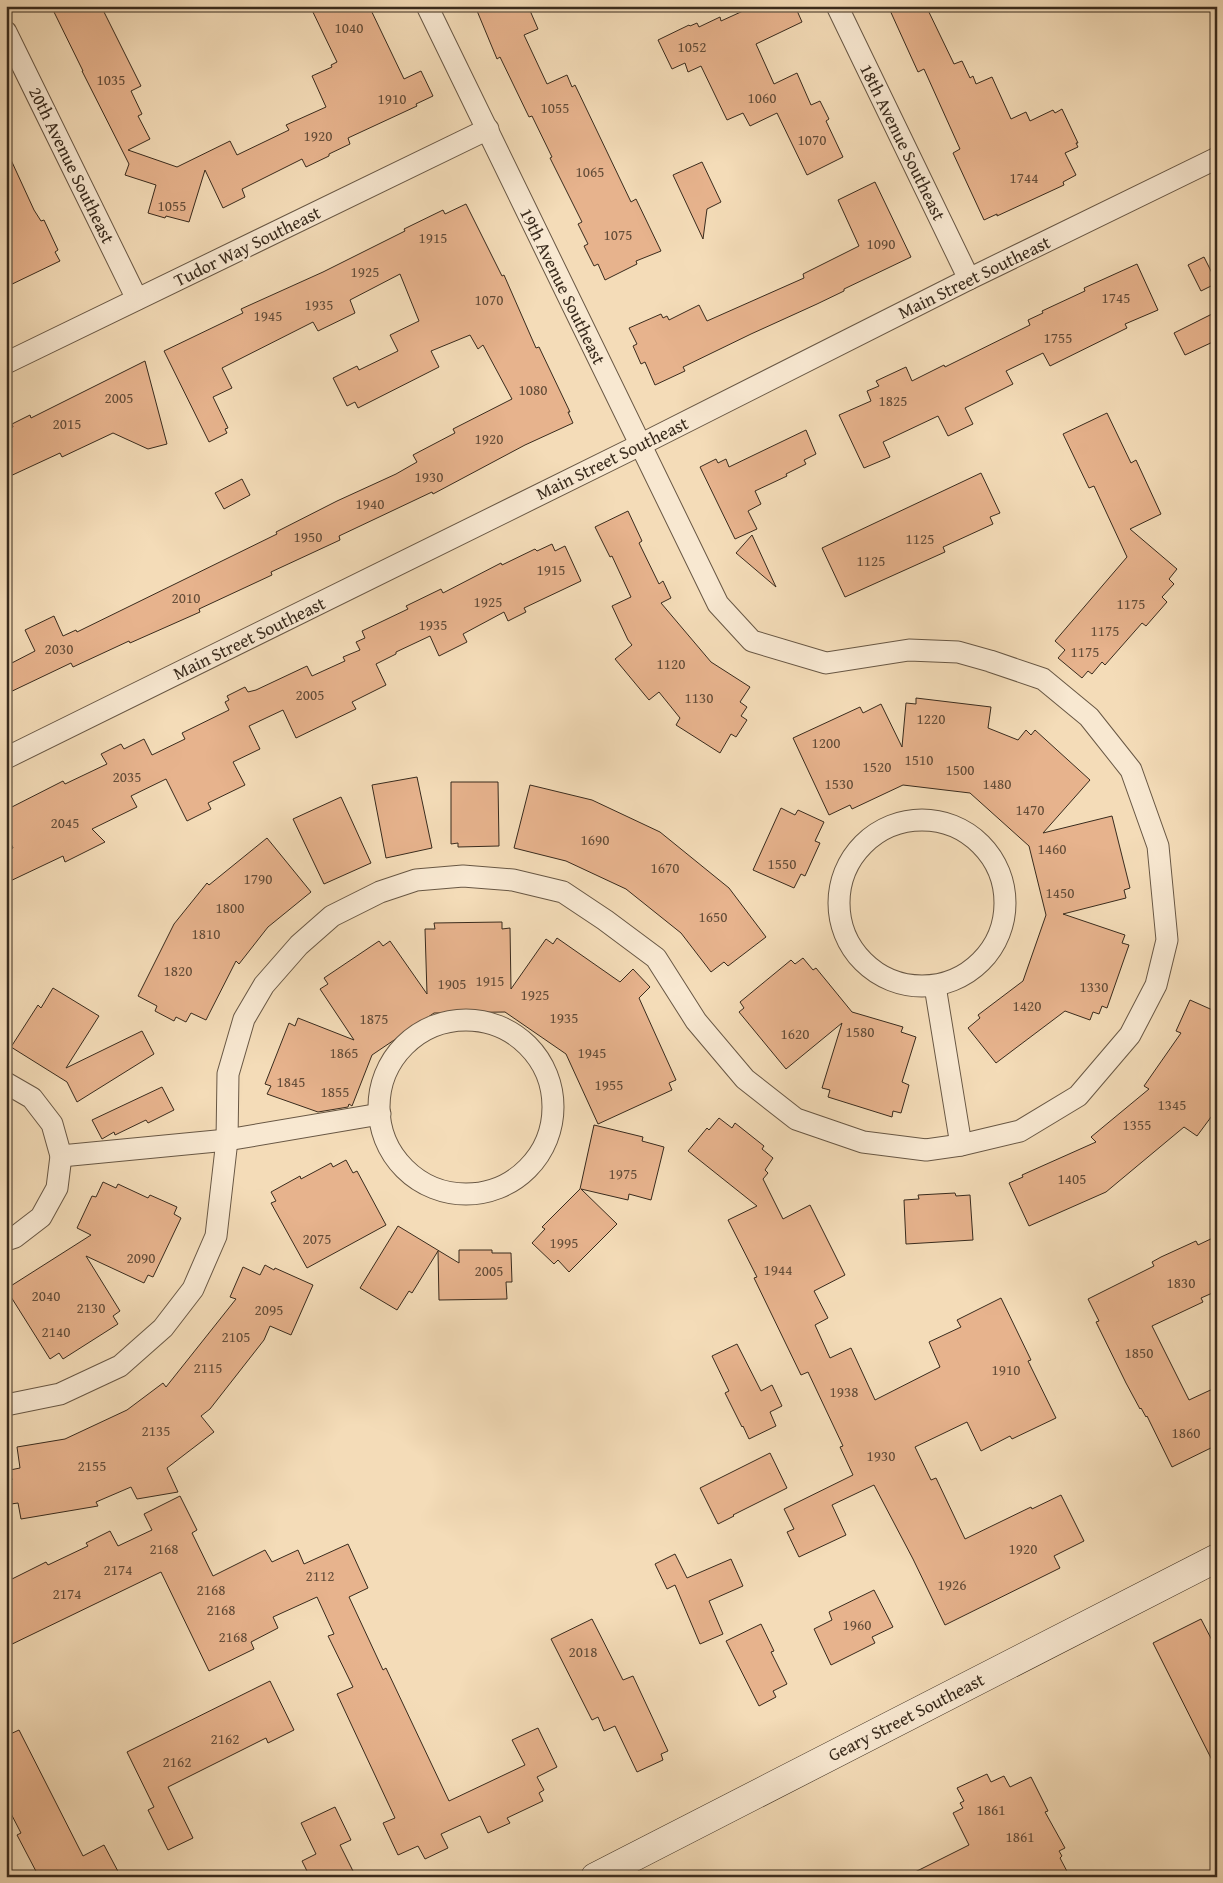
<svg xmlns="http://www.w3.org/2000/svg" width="1223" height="1883" font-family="'Gentium Book Plus',serif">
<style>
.building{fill:#e7b38d;stroke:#392b1d}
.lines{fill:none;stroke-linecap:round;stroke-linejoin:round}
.street-casing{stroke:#685744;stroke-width:23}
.secondary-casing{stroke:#392b1d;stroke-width:29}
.street{stroke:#f8e8d1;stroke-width:21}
.secondary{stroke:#f8e8d1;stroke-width:28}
.labels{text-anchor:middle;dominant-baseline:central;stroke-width:5;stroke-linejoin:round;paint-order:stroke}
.number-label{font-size:15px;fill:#644d39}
.street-label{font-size:18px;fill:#392b1d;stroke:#f8e8d1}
</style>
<rect width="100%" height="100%" fill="#f4dcb8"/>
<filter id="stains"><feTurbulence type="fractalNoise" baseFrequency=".004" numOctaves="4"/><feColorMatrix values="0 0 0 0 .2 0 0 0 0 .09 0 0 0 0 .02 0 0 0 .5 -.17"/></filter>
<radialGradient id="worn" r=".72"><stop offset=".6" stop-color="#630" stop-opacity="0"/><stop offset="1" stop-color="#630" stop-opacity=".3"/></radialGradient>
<!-- building -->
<g class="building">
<polygon points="66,6 101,6 141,86 131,91 142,114 138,116 150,139 128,150 177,167 230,141 237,155 289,130 286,125 326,107 312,76 332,67 331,65 337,62 310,6 369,6 404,79 421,71 433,96 416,104 417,106 348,138 350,144 329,154 329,156 306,167 302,159 242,189 245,197 223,208 205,170 189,222 166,216 165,218 148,213 156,185 125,175 129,164 82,71 83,71 54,12"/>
<polygon points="475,6 528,6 538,29 524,35 547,84 567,75 572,87 575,85 631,202 636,199 661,251 636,261 637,264 605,280 598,264 594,266 584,246 588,244 578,224 582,222 550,158 552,157 532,116 529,117 500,57 497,59"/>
<polygon points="754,6 795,6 802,22 756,44 774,84 797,73 811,105 820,101 829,119 826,121 843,157 807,175 777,113 750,126 743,113 727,120 701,66 688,72 685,63 672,69 658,40 689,25 690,26 697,23 699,27 720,17 721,21"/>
<polygon points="888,6 926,6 954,64 962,61 970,78 973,76 976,84 992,77 1011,119 1026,112 1030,121 1053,110 1055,113 1062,109 1078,143 1076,143 1078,147 1065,153 1076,175 1063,182 1064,185 997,216 997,214 984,220 953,153 960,149 924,69 918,72"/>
<polygon points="6,149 34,210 41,221 44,220 58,250 55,252 60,261 6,287"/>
<polygon points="702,162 721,202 707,209 703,239 673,175"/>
<polygon points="875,182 911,257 844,289 844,291 817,304 751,334 683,367 685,371 655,385 645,362 641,364 633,346 637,344 629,328 661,314 663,318 667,316 669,320 699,305 707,321 804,278 803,274 859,246 838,200"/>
<polygon points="466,204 502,276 504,275 536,348 539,347 570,412 568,412 573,423 525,445 433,494 432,492 339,536 340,540 271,572 272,575 199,609 200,612 130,643 129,641 73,667 71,663 6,694 6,666 35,651 25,630 54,616 63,636 76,630 77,632 277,534 276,532 337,501 396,474 417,462 413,455 455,433 453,429 512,399 483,345 478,349 470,335 431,351 439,367 358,408 355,402 347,406 333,378 357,366 359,370 398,351 390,335 419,321 400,274 350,300 355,313 318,331 313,322 222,368 232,388 213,397 228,428 225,429 227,433 209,442 164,351 243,313 241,309 323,272 405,231 404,229 443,210 445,214"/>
<polygon points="1204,257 1217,283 1201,291 1188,265"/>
<polygon points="1137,264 1158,310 1125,324 1127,328 1050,366 1043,353 1006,371 1013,384 965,408 973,424 948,436 938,416 883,442 890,457 864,468 839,415 871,401 867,391 879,386 876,381 906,367 912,381 944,365 945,367 1030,325 1028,320 1043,313 1042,311 1085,291 1084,288"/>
<polygon points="1212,314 1217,324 1217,340 1185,355 1174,333"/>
<polygon points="145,361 167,444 148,449 113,433 62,457 60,453 6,478 6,430 13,427 12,424 30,415 31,418"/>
<polygon points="1107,413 1131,463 1136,460 1161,514 1130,529 1177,569 1169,579 1174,584 1162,597 1167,602 1146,626 1142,623 1105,665 1102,662 1092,674 1088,671 1082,678 1058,658 1065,650 1055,641 1127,557 1094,486 1089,488 1063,434"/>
<polygon points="806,430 816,454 804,460 806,464 786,474 787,476 755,491 761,504 748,511 757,529 735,539 700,467 716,459 718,463 726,459 729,467"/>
<polygon points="981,473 1000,513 990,517 993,524 943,547 945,552 845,597 822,548"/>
<polygon points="242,479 250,495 224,509 215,493"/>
<polygon points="628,511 642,541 639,543 659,584 663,581 671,598 661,603 711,662 750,687 740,702 747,707 741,716 747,720 736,737 731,734 720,753 676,725 680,718 659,692 649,700 615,659 632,645 628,640 612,606 631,597 612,556 610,557 595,527"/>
<polygon points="752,535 776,587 736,553"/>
<polygon points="552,544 555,551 565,546 581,581 524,608 526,612 508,621 504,612 463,634 467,642 439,656 430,636 396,652 396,654 376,664 386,685 352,702 356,709 296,738 283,710 249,726 260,749 233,762 245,785 208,803 211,809 187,821 166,779 131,796 137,807 92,829 105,842 65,862 63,856 6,883 6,852 13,848 6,833 6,810 63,781 65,784 107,764 101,754 121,744 124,749 144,739 152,755 185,739 182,733 229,710 225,702 229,700 227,696 245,687 248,692 256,690 307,666 312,676 345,661 343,657 360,650 356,642 365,638 362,631 408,609 406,606 441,589 443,593 501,563 502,565 535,549 537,551"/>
<polygon points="916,698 991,707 988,728 1018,740 1026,730 1031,735 1035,730 1090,780 1043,833 1112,816 1130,888 1124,890 1126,898 1063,914 1125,935 1122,943 1129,945 1107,1008 1102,1006 1099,1014 1093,1012 1090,1020 1065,1011 996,1063 968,1028 980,1018 978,1015 1023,981 1046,915 1029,846 970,793 903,785 852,809 850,805 829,815 793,738 860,707 863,713 881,704 902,747 906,703 916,704"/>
<polygon points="417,777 432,848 386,858 372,785"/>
<polygon points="451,782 498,782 499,846 458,847 458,843 451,844"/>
<polygon points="530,785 592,800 660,832 729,888 766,937 728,966 724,962 711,972 681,933 626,889 566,861 514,848"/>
<polygon points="341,797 371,863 324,884 293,819"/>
<polygon points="781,808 795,815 798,810 824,822 815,841 820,843 805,876 801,874 794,888 753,870"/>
<polygon points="267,838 311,892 268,927 239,964 236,961 206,1020 191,1013 186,1022 176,1017 174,1021 155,1011 157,1006 138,996 174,924 207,883 209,885"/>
<polygon points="502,922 502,929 510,928 511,989 546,939 553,944 557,938 620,982 633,969 650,987 639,998 676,1080 669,1083 672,1090 598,1124 566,1054 505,1012 434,1013 372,1055 352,1106 349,1104 348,1107 318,1112 267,1094 271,1086 265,1084 289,1023 295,1026 298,1018 354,1040 320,989 328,984 324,978 379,941 383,946 390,941 427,994 425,929 435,929 434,923"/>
<polygon points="803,958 813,970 816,968 852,1012 903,1027 901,1032 916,1037 902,1082 909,1085 901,1113 893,1111 892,1117 828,1097 830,1090 822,1088 842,1023 786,1069 739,1012 744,1008 740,1002 791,960 795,964"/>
<polygon points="53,988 99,1016 66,1068 142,1031 154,1054 77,1102 67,1082 11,1047 38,1005 41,1008"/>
<polygon points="1190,1000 1217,1012 1217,1109 1197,1136 1184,1127 1106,1192 1029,1226 1009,1183 1023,1177 1022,1175 1096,1142 1091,1137 1149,1089 1144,1086 1181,1033 1176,1031"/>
<polygon points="162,1087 174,1110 148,1123 146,1120 115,1135 114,1132 102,1139 92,1120"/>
<polygon points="719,1118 732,1128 735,1123 764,1146 762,1149 773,1158 765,1170 768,1173 763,1179 783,1219 810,1205 845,1275 814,1291 828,1318 815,1325 830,1358 851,1348 875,1400 940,1367 929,1342 961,1327 957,1320 1001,1298 1031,1360 1028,1361 1056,1418 1012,1439 1010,1436 981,1451 967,1422 915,1447 931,1480 936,1478 965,1539 1031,1507 1032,1509 1061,1495 1084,1541 1054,1556 1060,1568 945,1625 913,1559 874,1485 832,1505 846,1535 799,1557 787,1532 794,1529 784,1509 853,1475 840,1447 843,1446 808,1372 801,1375 754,1278 757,1277 728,1220 757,1206 688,1151 707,1128 709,1130"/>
<polygon points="594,1125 643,1137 642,1141 664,1147 651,1200 629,1194 628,1200 581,1189 617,1224 569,1272 558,1260 554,1264 532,1243 545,1229 542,1227 580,1189"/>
<polygon points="346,1160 353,1173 357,1171 386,1225 307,1268 271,1203 276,1201 271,1192 300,1176 301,1179 331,1163 333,1167"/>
<polygon points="103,1182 116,1188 118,1184 148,1198 150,1195 177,1207 174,1214 181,1218 153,1277 148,1275 144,1283 86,1256 120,1311 113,1316 118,1324 63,1359 59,1353 50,1359 6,1289 91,1235 77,1228 92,1196 96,1197"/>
<polygon points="955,1193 956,1196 970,1195 973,1240 906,1244 904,1200 919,1199 918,1195"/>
<polygon points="398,1226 459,1263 459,1250 492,1250 492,1253 511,1253 512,1282 506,1282 507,1299 439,1300 438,1251 412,1293 409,1291 397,1310 360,1288"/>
<polygon points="1217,1236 1217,1291 1201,1298 1203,1302 1152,1326 1189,1400 1217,1387 1217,1445 1172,1467 1147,1416 1146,1417 1141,1408 1140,1409 1126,1383 1096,1322 1099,1321 1088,1299 1154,1266 1152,1262 1161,1257 1196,1241 1198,1245"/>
<polygon points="265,1265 274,1270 275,1268 313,1285 291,1335 270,1326 264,1340 210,1409 201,1416 214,1432 167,1468 178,1492 137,1499 131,1487 96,1502 98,1506 21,1519 18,1503 11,1504 6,1481 12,1480 10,1470 20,1468 17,1447 65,1439 127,1410 163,1383 166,1387 236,1299 230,1297 243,1267 260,1275"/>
<polygon points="737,1344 761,1391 772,1385 782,1406 770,1412 776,1426 749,1439 743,1426 742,1427 725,1393 729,1391 712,1356"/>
<polygon points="770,1453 787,1488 733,1515 734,1516 718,1524 700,1488"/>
<polygon points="180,1496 197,1530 192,1533 213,1576 265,1550 272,1562 298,1550 304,1564 348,1544 368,1588 349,1597 383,1670 386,1668 449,1801 525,1765 512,1740 538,1728 557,1767 537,1777 544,1790 539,1793 543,1801 507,1818 510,1823 488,1833 480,1816 441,1834 448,1848 425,1859 418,1846 398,1855 383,1823 395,1818 337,1694 353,1687 328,1636 334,1634 317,1597 273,1617 278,1628 251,1642 254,1649 209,1671 161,1572 6,1647 6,1582 46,1562 48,1565 88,1546 86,1543 110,1531 118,1546 152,1530 144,1514"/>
<polygon points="675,1554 687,1578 731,1559 743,1586 709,1601 723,1634 700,1644 675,1585 667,1589 655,1564"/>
<polygon points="874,1590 893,1627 872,1637 875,1643 831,1665 814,1629 832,1620 829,1612"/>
<polygon points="592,1619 623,1680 633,1676 668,1751 661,1754 663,1760 637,1772 615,1726 604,1731 598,1717 592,1720 551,1639"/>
<polygon points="1201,1619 1217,1650 1217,1770 1153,1643"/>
<polygon points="761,1624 774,1651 771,1652 787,1684 773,1691 776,1697 759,1706 726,1641"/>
<polygon points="270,1681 294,1730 268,1743 266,1738 168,1787 193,1838 168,1850 148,1810 154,1807 127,1752"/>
<polygon points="19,1730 83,1856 104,1845 121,1877 39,1877 17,1835 21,1833 6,1804 6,1736"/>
<polygon points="987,1774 991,1782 1004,1776 1010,1787 1031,1777 1048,1811 1045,1812 1065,1848 1059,1851 1062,1856 1060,1858 1070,1877 905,1877 969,1845 953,1813 963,1808 960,1803 964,1801 957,1788"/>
<polygon points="335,1807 351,1840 340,1845 356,1877 310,1877 302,1861 316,1854 301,1823"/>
</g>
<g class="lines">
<!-- street casing -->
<g class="street-casing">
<g id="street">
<polyline points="837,6 969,279"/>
<polyline points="6,32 137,299"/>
<polyline points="6,363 488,129"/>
<polyline points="6,758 640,445 969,279 1217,158"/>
<circle cx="922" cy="903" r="83"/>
<polyline points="935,986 961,1145"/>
<circle cx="466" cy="1107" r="87"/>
<polyline points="6,1083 32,1098 52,1124 61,1156 57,1188 41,1217 15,1237 6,1240"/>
<polyline points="61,1156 227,1140 380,1114"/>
<polyline points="6,1405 60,1394 120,1366 163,1328 193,1289 216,1236 227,1140 228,1074 244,1019 264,985 299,945 332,916 380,892 416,880 463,876 513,880 563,892 605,920 656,958 696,1021 745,1079 796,1119 863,1142 926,1150 961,1145 1020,1131 1078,1096 1130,1035 1156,985 1167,940 1158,846 1131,770 1089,717 1043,679 990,661 958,652 909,650 826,663 752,641 718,604 427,6"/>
</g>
</g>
<!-- secondary casing -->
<g class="secondary-casing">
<polyline id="secondary" points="595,1877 1217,1558"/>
</g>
<!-- street -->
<use href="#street" class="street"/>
<!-- secondary -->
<use href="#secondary" class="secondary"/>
</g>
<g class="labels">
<!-- number labels -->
<g class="number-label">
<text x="349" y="27">1040</text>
<text x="692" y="46">1052</text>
<text x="111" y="79">1035</text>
<text x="762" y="97">1060</text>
<text x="392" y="98">1910</text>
<text x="555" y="107">1055</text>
<text x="318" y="135">1920</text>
<text x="812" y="139">1070</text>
<text x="590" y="171">1065</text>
<text x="1024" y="177">1744</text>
<text x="172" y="205">1055</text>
<text x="618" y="234">1075</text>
<text x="433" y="237">1915</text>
<text x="881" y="243">1090</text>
<text x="365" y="271">1925</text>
<text x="1116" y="297">1745</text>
<text x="489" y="299">1070</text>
<text x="319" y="304">1935</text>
<text x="268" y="315">1945</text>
<text x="1058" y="337">1755</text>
<text x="533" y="389">1080</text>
<text x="119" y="397">2005</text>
<text x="893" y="400">1825</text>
<text x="67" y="423">2015</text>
<text x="489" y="438">1920</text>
<text x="429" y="476">1930</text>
<text x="370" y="503">1940</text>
<text x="308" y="536">1950</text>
<text x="920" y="538">1125</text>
<text x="871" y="560">1125</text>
<text x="551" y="569">1915</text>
<text x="186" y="597">2010</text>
<text x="488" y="601">1925</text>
<text x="1131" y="603">1175</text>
<text x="433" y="624">1935</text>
<text x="1105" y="630">1175</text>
<text x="59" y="648">2030</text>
<text x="1085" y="651">1175</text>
<text x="671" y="663">1120</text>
<text x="310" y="694">2005</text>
<text x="699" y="697">1130</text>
<text x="931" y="718">1220</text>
<text x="826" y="742">1200</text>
<text x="919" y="759">1510</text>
<text x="877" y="766">1520</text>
<text x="960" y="769">1500</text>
<text x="127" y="776">2035</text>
<text x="839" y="783">1530</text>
<text x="997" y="783">1480</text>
<text x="1030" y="809">1470</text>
<text x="65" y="822">2045</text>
<text x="595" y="839">1690</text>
<text x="1052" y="848">1460</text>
<text x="782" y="863">1550</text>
<text x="665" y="867">1670</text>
<text x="258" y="878">1790</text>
<text x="1060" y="892">1450</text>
<text x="230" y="907">1800</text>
<text x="713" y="916">1650</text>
<text x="206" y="933">1810</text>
<text x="178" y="970">1820</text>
<text x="490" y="980">1915</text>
<text x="452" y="983">1905</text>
<text x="1094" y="986">1330</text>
<text x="535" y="994">1925</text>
<text x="1027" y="1005">1420</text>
<text x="564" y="1017">1935</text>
<text x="374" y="1018">1875</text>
<text x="860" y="1031">1580</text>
<text x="795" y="1033">1620</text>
<text x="344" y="1052">1865</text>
<text x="592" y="1052">1945</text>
<text x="291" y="1081">1845</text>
<text x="609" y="1084">1955</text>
<text x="335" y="1091">1855</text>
<text x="1172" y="1104">1345</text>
<text x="1137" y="1124">1355</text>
<text x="623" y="1173">1975</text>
<text x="1072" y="1178">1405</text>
<text x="317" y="1238">2075</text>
<text x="564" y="1242">1995</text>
<text x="141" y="1257">2090</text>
<text x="778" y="1269">1944</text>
<text x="489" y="1270">2005</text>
<text x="1181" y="1282">1830</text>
<text x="46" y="1295">2040</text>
<text x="91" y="1307">2130</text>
<text x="269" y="1309">2095</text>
<text x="56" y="1331">2140</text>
<text x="236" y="1336">2105</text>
<text x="1139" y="1352">1850</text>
<text x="208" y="1367">2115</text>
<text x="1006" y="1369">1910</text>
<text x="844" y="1391">1938</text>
<text x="156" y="1430">2135</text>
<text x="1186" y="1432">1860</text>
<text x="881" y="1455">1930</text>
<text x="92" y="1465">2155</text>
<text x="164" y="1548">2168</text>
<text x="1023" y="1548">1920</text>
<text x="118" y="1569">2174</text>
<text x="320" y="1575">2112</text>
<text x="952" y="1584">1926</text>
<text x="211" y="1589">2168</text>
<text x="67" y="1593">2174</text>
<text x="221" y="1609">2168</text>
<text x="857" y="1624">1960</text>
<text x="233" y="1636">2168</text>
<text x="583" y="1651">2018</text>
<text x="225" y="1738">2162</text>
<text x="177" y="1761">2162</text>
<text x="991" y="1809">1861</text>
<text x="1020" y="1836">1861</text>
</g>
<!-- street labels -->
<g class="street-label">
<text transform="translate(903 142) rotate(64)">18th Avenue Southeast</text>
<text transform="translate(72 165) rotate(64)">20th Avenue Southeast</text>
<text transform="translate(247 246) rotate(-26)">Tudor Way Southeast</text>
<text transform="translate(974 277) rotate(-26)">Main Street Southeast</text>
<text transform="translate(563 286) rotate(64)">19th Avenue Southeast</text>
<text transform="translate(612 458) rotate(-26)">Main Street Southeast</text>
<text transform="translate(249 638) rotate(-26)">Main Street Southeast</text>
<text transform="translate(906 1717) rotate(-27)">Geary Street Southeast</text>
</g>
</g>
<!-- margin -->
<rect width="1223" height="1883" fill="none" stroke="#f4dcb8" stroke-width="25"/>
<rect x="8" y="8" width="1208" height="1868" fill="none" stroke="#392b1d" stroke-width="2.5"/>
<rect x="12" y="12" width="1198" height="1858" fill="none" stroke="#392b1d"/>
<rect width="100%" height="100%" filter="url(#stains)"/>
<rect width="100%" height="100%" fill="url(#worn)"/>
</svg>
